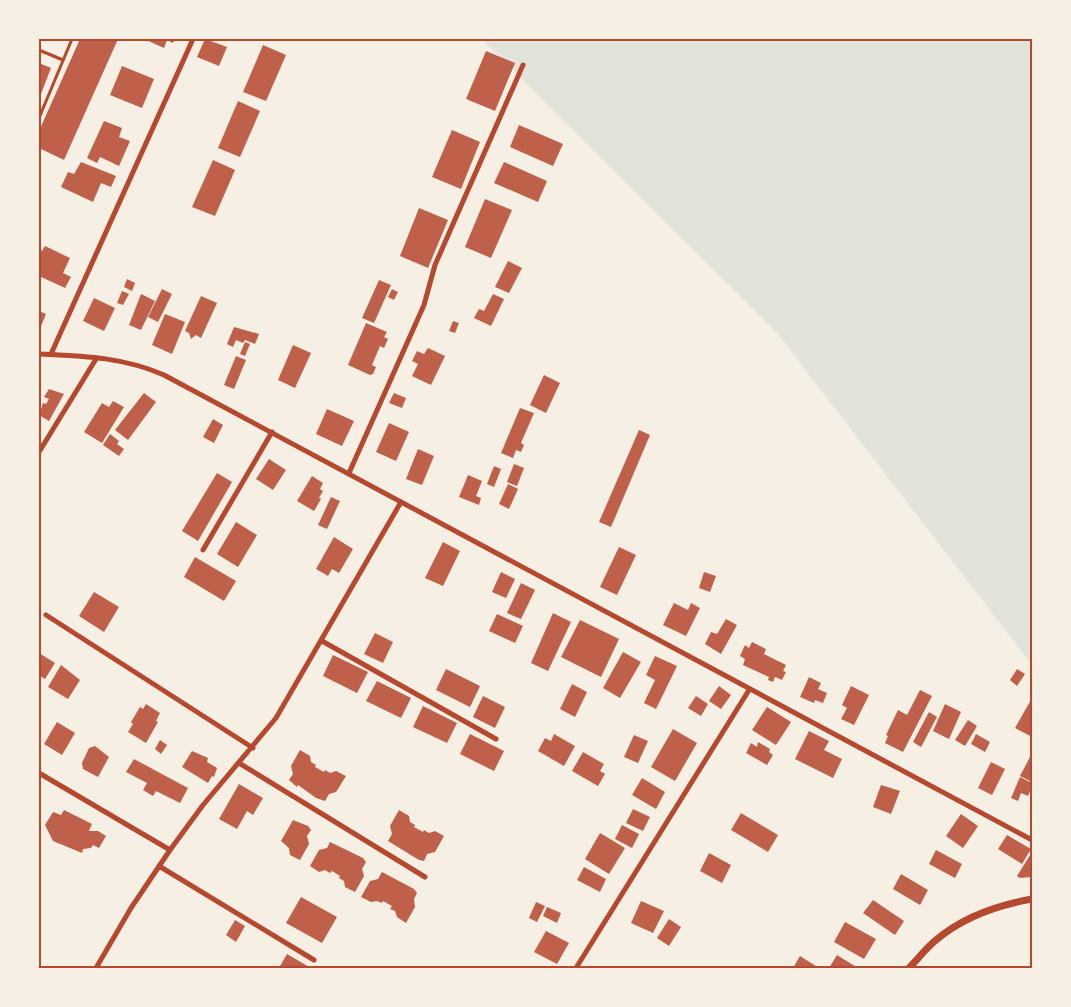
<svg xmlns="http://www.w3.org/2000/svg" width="1071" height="1007" font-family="'Noto Sans',sans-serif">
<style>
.green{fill:#e2e4dc}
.building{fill:#bf614a}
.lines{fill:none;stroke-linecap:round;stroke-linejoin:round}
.service{stroke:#b5482f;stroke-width:3}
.minor{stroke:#b5482f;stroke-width:5}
.tertiary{stroke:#b5482f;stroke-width:7}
.neatline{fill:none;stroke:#b5482f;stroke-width:2}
</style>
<rect width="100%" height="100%" fill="#f6efe4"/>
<!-- green -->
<polygon class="green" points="482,39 1032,39 1032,665 777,333"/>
<!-- building -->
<g class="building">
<polygon points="80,39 118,39 64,160 39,148 39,131"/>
<polygon points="144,39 175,39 173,43 167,40 164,48"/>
<polygon points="205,39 227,47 219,66 197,57"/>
<polygon points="263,45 286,55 266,101 243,92"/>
<polygon points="486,51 515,63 495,111 466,99"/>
<polygon points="39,63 51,68 39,99"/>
<polygon points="122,66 154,79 142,108 110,95"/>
<polygon points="238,101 260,111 240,157 218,148"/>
<polygon points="104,121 122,128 119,137 130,141 119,166 100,157 97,163 87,158"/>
<polygon points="519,125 563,144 553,166 510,147"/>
<polygon points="452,130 480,142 461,189 432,177"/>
<polygon points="213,160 235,170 215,216 192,207"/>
<polygon points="81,162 116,176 111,187 101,183 93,202 61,187 68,172 74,174"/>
<polygon points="504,162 547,181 538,202 494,183"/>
<polygon points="485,199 512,210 491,258 465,247"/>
<polygon points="419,208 448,220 428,268 400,256"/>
<polygon points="45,246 70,258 63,273 71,277 65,288 39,276 39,248 42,251"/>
<polygon points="508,261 522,268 509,293 495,287"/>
<polygon points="127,279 135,283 132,291 124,287"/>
<polygon points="379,280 391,285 374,323 362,318"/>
<polygon points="162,289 172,294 158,322 148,317"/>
<polygon points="392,289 398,292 394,300 388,297"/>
<polygon points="122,291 129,294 123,305 117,303"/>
<polygon points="141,294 155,301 141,330 129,325"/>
<polygon points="493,294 504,299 491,326 474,318 479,309 484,311"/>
<polygon points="201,296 217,303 201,338 196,335 191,339 189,333 185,331"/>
<polygon points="94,298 115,308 104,331 83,321"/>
<polygon points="39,311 46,314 39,331"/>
<polygon points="165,314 185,322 172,354 152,345"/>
<polygon points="453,321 459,323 455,333 449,331"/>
<polygon points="366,323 387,332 384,337 388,339 384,348 380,346 372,365 376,367 373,374 370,375 348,365"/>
<polygon points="234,327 259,334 255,344 245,340 243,343 236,340 233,347 227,344"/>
<polygon points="245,342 250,344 245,356 240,354"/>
<polygon points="293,345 311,353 295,388 278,380"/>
<polygon points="428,348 445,356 431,385 412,376 418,364 412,361 417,351 424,354"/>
<polygon points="236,356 246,360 234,389 224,385"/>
<polygon points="544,375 560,383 546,413 530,405"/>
<polygon points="49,389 64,394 49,421 39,415 43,403 46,404 49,399 44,397"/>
<polygon points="144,393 156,402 128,440 115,430"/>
<polygon points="394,393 406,398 402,408 389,403"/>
<polygon points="113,401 124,407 102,443 84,432 102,403 109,407"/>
<polygon points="520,408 534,413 521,443 524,445 521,452 516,450 513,458 501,453"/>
<polygon points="327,409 354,421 342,446 316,434"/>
<polygon points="213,419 223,425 214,443 203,437"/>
<polygon points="389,423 409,432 396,461 376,452"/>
<polygon points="639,430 650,435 611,527 599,522"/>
<polygon points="110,434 119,441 117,444 124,449 119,456 103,445"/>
<polygon points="418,449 434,456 422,485 406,479"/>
<polygon points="269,459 286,470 273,490 256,479"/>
<polygon points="514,464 524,468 517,486 507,482"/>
<polygon points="494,466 501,469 494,487 487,484"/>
<polygon points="217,473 232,482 198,541 182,531"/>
<polygon points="468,475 482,481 476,496 481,498 479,505 459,497"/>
<polygon points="312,476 323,483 320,489 323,491 319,498 321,499 314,511 297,501"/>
<polygon points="508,484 518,489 509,509 499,504"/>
<polygon points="331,497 340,501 327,529 318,525"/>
<polygon points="236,522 257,535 238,567 217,554"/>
<polygon points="334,537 353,549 339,573 332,569 328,576 316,569"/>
<polygon points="443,542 460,551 443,586 425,578"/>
<polygon points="619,547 636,555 617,595 600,587"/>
<polygon points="195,557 236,581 224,601 184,577"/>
<polygon points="501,572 515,579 506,598 492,592"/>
<polygon points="704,572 716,576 710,592 699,588"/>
<polygon points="521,583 535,590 521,619 507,613"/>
<polygon points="94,592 119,607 104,632 79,616"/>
<polygon points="674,603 688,610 691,603 700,608 686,636 663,625"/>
<polygon points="553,613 571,622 548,671 531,663"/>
<polygon points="497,614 523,626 515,643 489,631"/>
<polygon points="726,619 737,625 721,654 705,644 711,632 717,634"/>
<polygon points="580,620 619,639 601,677 561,657"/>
<polygon points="375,633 393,642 383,663 364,654"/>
<polygon points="752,642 766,649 764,654 786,665 783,671 786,672 782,680 775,677 773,682 768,680 769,677 743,665 745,659 740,656 745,645 749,648"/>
<polygon points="623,652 641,662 620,698 603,688"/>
<polygon points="39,653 55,663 45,679 39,675"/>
<polygon points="333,655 368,672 357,693 323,676"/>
<polygon points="655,656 677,666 656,709 644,703 655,680 646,675"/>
<polygon points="61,665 80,680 68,699 48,687"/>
<polygon points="446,669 480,686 470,707 436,690"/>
<polygon points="1017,669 1025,674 1017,686 1010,680"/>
<polygon points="809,677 821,683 818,689 827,693 823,703 815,700 814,703 800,697"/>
<polygon points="377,681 411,698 401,718 366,701"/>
<polygon points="572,684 587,692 575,717 560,709"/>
<polygon points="719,686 731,695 721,709 709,701"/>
<polygon points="851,686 869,695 854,725 841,719 847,708 842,705"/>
<polygon points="920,690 932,696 903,752 885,743 888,736 886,735 898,710 907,715"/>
<polygon points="483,696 505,707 495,728 473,717"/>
<polygon points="696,696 708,704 701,716 688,708"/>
<polygon points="1032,698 1032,737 1015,728"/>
<polygon points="146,704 160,713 156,721 158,722 146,743 128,732 133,724 131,722 140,707 143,709"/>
<polygon points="945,704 961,712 949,739 933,731"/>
<polygon points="423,706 457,723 447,743 413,727"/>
<polygon points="767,707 791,722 776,745 752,730"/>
<polygon points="929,712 937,717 921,747 913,742"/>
<polygon points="968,720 977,726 965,746 955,740"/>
<polygon points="57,722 75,733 62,755 44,744"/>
<polygon points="673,729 697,743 675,781 651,767"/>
<polygon points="809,731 829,741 824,750 842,759 833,778 795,759"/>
<polygon points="470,734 504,751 494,771 460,754"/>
<polygon points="554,734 575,746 564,766 538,751 545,738 551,741"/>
<polygon points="976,734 990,742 985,752 971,744"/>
<polygon points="634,735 648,741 638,763 624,757"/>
<polygon points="160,740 167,745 161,754 155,749"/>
<polygon points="758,742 770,749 769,752 773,755 767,765 746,753 751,743 757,747"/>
<polygon points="95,746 109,757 98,777 83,769 82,763 89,748"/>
<polygon points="300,750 310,756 311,762 316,765 315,767 324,772 325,770 330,773 336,771 346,776 336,792 329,794 325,801 316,798 298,785 297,787 289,780 293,774 291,766"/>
<polygon points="192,751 208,758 207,762 217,768 214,777 212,776 208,783 182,767"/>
<polygon points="583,752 604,764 600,771 605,774 598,786 572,771"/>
<polygon points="1031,755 1032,756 1032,782 1020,776"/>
<polygon points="134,759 188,788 180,803 156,791 153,796 143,790 147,783 126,772"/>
<polygon points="991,762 1005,769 992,795 978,788"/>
<polygon points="1020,777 1032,783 1032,787 1028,796 1021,793 1018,801 1011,798"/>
<polygon points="642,778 665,792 656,809 632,795"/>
<polygon points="239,784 263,798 253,815 247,811 237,829 219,819"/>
<polygon points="881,785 900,791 891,814 873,807"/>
<polygon points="633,809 650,817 643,831 626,823"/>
<polygon points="64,810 92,824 89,831 98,831 106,836 99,848 93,845 91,848 83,849 82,853 53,841 45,825 53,812 61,815"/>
<polygon points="399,810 409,816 410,822 415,825 414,827 423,832 424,830 429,833 435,831 444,836 435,852 427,854 424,861 419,860 388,841 392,834 390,826"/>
<polygon points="741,813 778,835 768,852 731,830"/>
<polygon points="961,814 978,826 963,848 946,836"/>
<polygon points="293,820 308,826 311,830 307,836 309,844 300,860 290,855 289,848 281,841"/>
<polygon points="622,825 639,834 632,848 615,839"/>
<polygon points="600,833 625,848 609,874 585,859"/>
<polygon points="1007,835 1031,849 1022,864 998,849"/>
<polygon points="330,842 363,858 366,862 362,869 364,876 355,892 345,887 344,881 339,878 340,876 332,871 330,873 325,870 319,872 310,866 319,850 327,848"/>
<polygon points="936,850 962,864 955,878 929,864"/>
<polygon points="1032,852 1032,877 1020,878 1017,876"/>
<polygon points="709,853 731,865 722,883 700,871"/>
<polygon points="584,867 606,879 600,892 577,880"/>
<polygon points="382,872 414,889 417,893 414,899 415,907 406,923 397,917 395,911 390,909 392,906 383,901 382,903 377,901 371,902 361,897 370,881 378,879"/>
<polygon points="901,874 928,890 920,905 893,889"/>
<polygon points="301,897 337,917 322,943 286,923"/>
<polygon points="873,900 904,921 895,935 863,913"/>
<polygon points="641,901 664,911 653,933 631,923"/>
<polygon points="536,902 545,906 537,922 529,918"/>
<polygon points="547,907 561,913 557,923 543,916"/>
<polygon points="669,919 681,927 669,946 657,938"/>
<polygon points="235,920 245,926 236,942 226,935"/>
<polygon points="845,922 876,939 864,959 834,942"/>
<polygon points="546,931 569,943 557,964 534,952"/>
<polygon points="287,954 311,968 279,968"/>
<polygon points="837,955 858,968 829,968"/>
<polygon points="800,956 819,968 793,968"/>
</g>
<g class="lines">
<!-- service -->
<g class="service">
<polyline points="39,50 63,60"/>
<polyline points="39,118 72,39"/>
</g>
<!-- minor -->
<g class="minor">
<path d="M39,354C83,356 123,357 164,375L1032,840"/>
<polyline points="51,354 193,39"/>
<polyline points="39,452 96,359"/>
<polyline points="349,473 424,305 435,265 523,65"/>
<polyline points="203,550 272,432"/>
<polyline points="46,615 253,748"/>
<polyline points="322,641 496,739"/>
<polyline points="239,763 425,877"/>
<polyline points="39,773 170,850"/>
<polyline points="159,866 314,960"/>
<polyline points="96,968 131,908 170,850 203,805 276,718 401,502"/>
<polyline points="576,968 749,690"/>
</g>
<!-- tertiary -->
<path class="tertiary" d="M909,968C918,959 926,948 936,940C963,917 998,905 1032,899"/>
</g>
<!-- border -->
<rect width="1071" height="1007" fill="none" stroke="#f6efe4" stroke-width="80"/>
<rect x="40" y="40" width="991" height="927" class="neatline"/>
</svg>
